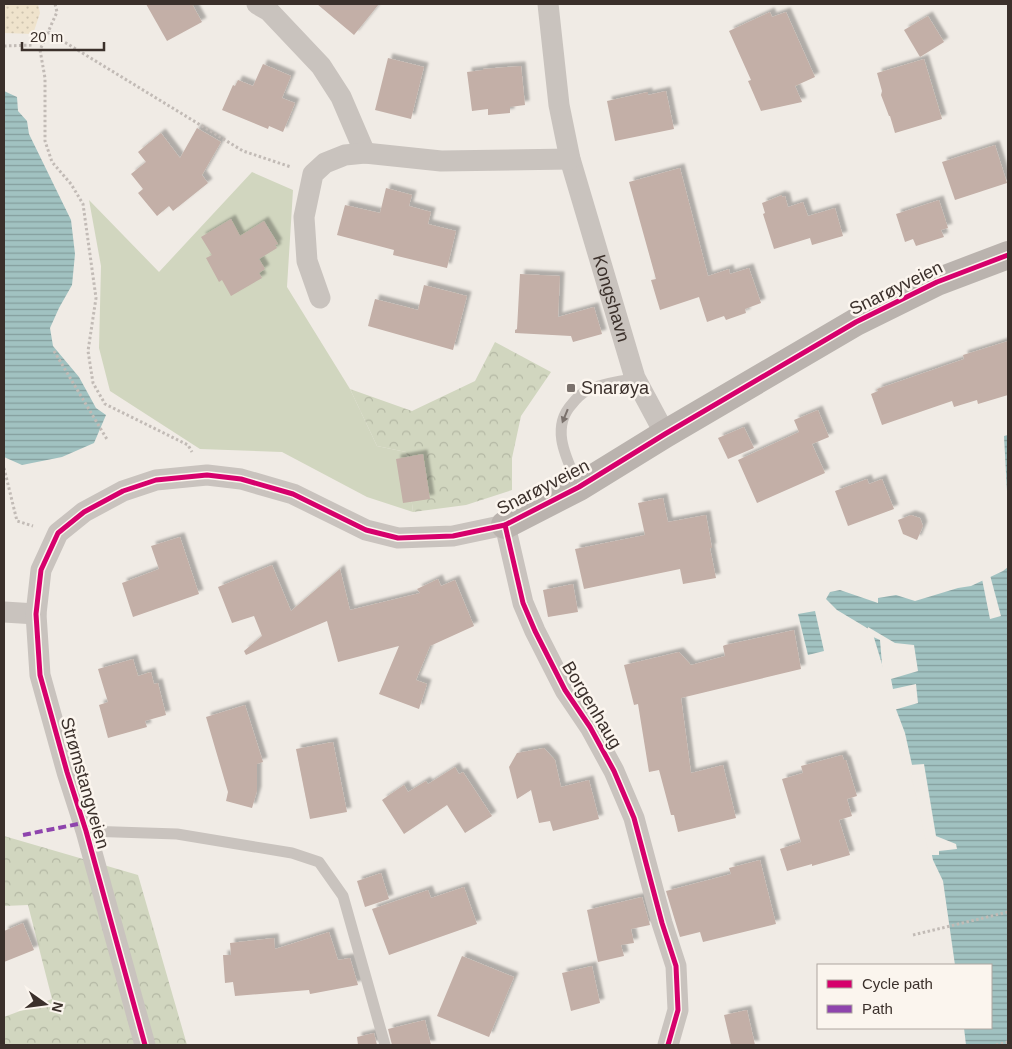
<svg xmlns="http://www.w3.org/2000/svg" width="1012" height="1049" font-family="Arial,sans-serif">
<style>
.grass{fill:#d1d6bf}
.forest{fill:url(#forest-crowns)}
.sand{fill:url(#sand-dots)}
.water{fill:url(#water-rules)}
.pier{fill:#f0ebe5}
.building{fill:#c3afa7;filter:url(#shadow)}
.lines{fill:none;stroke-linecap:round;stroke-linejoin:round}
.path{stroke:#c2bbb6;stroke-width:3;stroke-dasharray:2.5 2.5;stroke-linecap:butt}
.lane{stroke:#c9c3be;stroke-width:11}
.street{stroke:#c9c3be;stroke-width:21}
.secondary{stroke:#bab3ae;stroke-width:28}
.quiet{stroke:#8e44ad;stroke-width:4;stroke-dasharray:8 4;stroke-linecap:butt}
.cycleway-casing{stroke:#fbf5ee;stroke-width:8}
.cycleway{stroke:#d6006c;stroke-width:5}
.oneway{fill:#7b726d}
.poi-dot{fill:#7a716c;stroke:#fbf5ee;stroke-width:2}
.labels{text-anchor:middle;dominant-baseline:central;stroke-width:5;stroke-linejoin:round;paint-order:stroke}
.street-label{font-size:18px;fill:#3b302b;stroke:#fbf5ee}
.poi-label{font-size:18px;fill:#3b302b;stroke:#fbf5ee;text-anchor:start}
</style>
<defs>
<pattern id="forest-crowns" width="20" height="18" patternUnits="userSpaceOnUse" patternTransform="scale(1.25)"><rect width="20" height="18" fill="#d1d6bf"/><path d="M2 6a3 3 0 1 1 6 0M12 15a3 3 0 1 1 6 0" fill="none" stroke="#b4b8a4"/></pattern>
<pattern id="sand-dots" width="8" height="8" patternUnits="userSpaceOnUse" patternTransform="scale(1.25)"><rect width="8" height="8" fill="#efe3cc"/><path d="M2 2h.1M6 6h.1" fill="none" stroke="#cec3af" stroke-width="1.8" stroke-linecap="round"/></pattern>
<pattern id="water-rules" width="6" height="5" patternUnits="userSpaceOnUse" patternTransform="scale(1.25)"><rect width="6" height="5" fill="#a1c2c1"/><path d="M0 2.5h6" fill="none" stroke="#849e9d"/></pattern>
<filter id="shadow"><feDropShadow dx="4.5" dy="-4.5" stdDeviation="1" flood-color="#0004"/></filter>
</defs>
<rect width="100%" height="100%" fill="#f0ebe5"/>
<!-- grass -->
<polygon class="grass" points="252,172 293,190 287,287 350,389 377,446 406,452 413,512 367,497 282,452 200,449 110,391 99,348 101,266 89,200 159,272"/>
<!-- forest -->
<g class="forest">
<polygon points="495,342 551,372 521,416 512,458 512,490 466,505 413,512 406,452 377,446 350,389 412,411 475,381"/>
<polygon points="4,836 138,875 187,1045 4,1045 4,1017 52,999 28,905 4,906"/>
</g>
<!-- sand -->
<polygon class="sand" points="4,4 38,4 40,13 33,34 4,33"/>
<!-- water -->
<g class="water">
<polygon points="4,91 17,97 18,111 27,121 29,134 71,220 75,254 72,285 59,308 50,328 53,346 79,377 96,408 106,415 94,443 62,457 22,465 4,457"/>
<polygon points="1008,435 1008,510 1004,436"/>
<polygon points="1008,567 1008,1045 966,1045 964,1028 991,1028 991,965 955,965 943,881 933,860 905,733 894,704 872,631 837,610 826,599 830,592 840,590 878,603 878,598 896,595 915,601 958,588 971,586 1003,571"/>
<polygon points="815,611 824,651 808,655 798,614"/>
</g>
<!-- pier -->
<g class="pier">
<polygon points="990,575 1001,616 990,619 982,579"/>
<polygon points="868,627 895,643 914,645 918,671 891,679 893,689 916,684 918,703 894,710 883,677 880,640 871,636 867,631"/>
<polygon points="924,764 936,836 956,844 957,849 939,851 939,855 929,855 909,765"/>
</g>
<!-- building -->
<g class="building">
<polygon points="146,4 192,4 202,22 167,41"/>
<polygon points="317,4 379,4 354,35"/>
<polygon points="770,12 772,17 786,12 815,77 795,86 802,102 761,111 748,81 751,80 729,31"/>
<polygon points="928,16 944,42 920,57 904,30"/>
<polygon points="388,58 424,67 411,119 375,110"/>
<polygon points="924,59 942,119 895,133 890,116 889,116 881,95 882,91 877,73"/>
<polygon points="263,64 291,76 282,98 295,103 283,132 269,126 268,129 222,110 233,85 235,86 238,80 253,86"/>
<polygon points="521,66 525,105 510,107 510,113 488,115 488,109 472,111 467,72 483,70 483,69"/>
<polygon points="666,91 674,129 615,141 607,101 648,92 648,95"/>
<polygon points="197,128 221,142 202,175 208,183 173,211 169,206 157,216 138,193 143,189 131,174 146,162 138,152 161,133 180,158"/>
<polygon points="995,145 1007,183 955,200 942,162"/>
<polygon points="680,168 708,276 729,269 730,274 749,268 761,303 745,309 746,313 726,320 724,316 707,322 699,297 660,310 651,280 656,279 629,182"/>
<polygon points="386,188 412,195 409,206 431,212 428,224 456,231 447,268 393,255 394,250 337,235 345,205 380,213"/>
<polygon points="782,195 782,197 785,196 788,207 803,202 808,216 835,208 843,236 812,245 810,238 774,249 763,214 765,213 762,203"/>
<polygon points="939,200 948,228 941,230 944,237 916,246 913,239 905,242 896,214"/>
<polygon points="231,219 240,236 264,221 278,244 275,245 277,248 259,259 265,269 259,273 262,278 231,296 222,280 219,282 206,258 212,255 201,237"/>
<polygon points="520,274 560,276 558,317 594,307 602,334 573,342 571,336 515,333 515,330 517,329"/>
<polygon points="424,285 467,296 453,350 368,326 375,299 418,310"/>
<polygon points="1008,341 1008,395 978,404 977,400 954,407 952,401 882,425 871,394 878,391 877,389 964,359 963,355"/>
<polygon points="818,410 829,437 812,444 825,473 757,503 738,460 799,432 794,420"/>
<polygon points="744,427 754,448 728,459 718,438"/>
<polygon points="423,454 430,499 403,503 396,459"/>
<polygon points="867,479 869,484 882,479 894,509 848,526 835,491"/>
<polygon points="663,498 668,522 706,515 712,548 710,548 716,578 683,584 680,569 584,589 575,549 645,535 638,503"/>
<polygon points="911,515 920,518 923,526 917,540 903,534 898,520"/>
<polygon points="180,537 199,594 133,617 122,583 159,569 151,546"/>
<polygon points="272,565 291,611 340,569 350,610 420,593 417,589 438,579 441,586 455,580 474,626 430,646 416,680 427,684 419,709 379,694 399,646 338,662 327,621 246,655 244,651 262,636 254,616 232,623 218,587"/>
<polygon points="573,584 578,612 548,617 543,590"/>
<polygon points="794,630 801,669 681,698 691,773 723,765 736,818 678,832 674,815 671,815 659,770 649,772 638,704 634,705 624,665 679,652 691,665 725,656 723,646 725,645"/>
<polygon points="133,659 138,676 151,672 154,684 158,683 166,715 145,721 147,727 108,738 99,705 108,702 98,669"/>
<polygon points="245,705 263,762 257,764 257,791 252,808 226,801 228,792 206,717"/>
<polygon points="333,742 347,812 310,819 296,749"/>
<polygon points="544,748 555,760 561,787 589,780 599,819 553,831 550,821 539,823 531,790 517,799 509,767 517,753"/>
<polygon points="842,755 844,760 846,760 857,796 847,799 852,816 839,820 850,855 812,866 812,864 787,871 780,849 801,842 782,779 803,773 801,766"/>
<polygon points="455,767 459,774 463,772 492,816 465,833 447,805 404,834 382,800 404,785 408,792 426,781 428,784"/>
<polygon points="760,860 776,924 703,942 700,932 680,937 666,891 731,874 729,868"/>
<polygon points="381,873 389,899 365,907 357,881"/>
<polygon points="464,887 477,924 389,955 372,909 428,890 431,898"/>
<polygon points="642,897 650,925 631,929 634,943 621,945 624,956 598,962 587,910"/>
<polygon points="23,923 34,950 4,962 4,931"/>
<polygon points="329,932 338,960 350,958 358,985 310,994 309,990 235,996 233,982 225,983 223,955 231,955 230,943 274,938 275,949"/>
<polygon points="462,956 514,977 489,1037 437,1016"/>
<polygon points="592,966 600,1003 571,1011 562,973"/>
<polygon points="747,1010 755,1045 731,1045 724,1015"/>
<polygon points="425,1020 431,1045 392,1045 388,1029"/>
<polygon points="374,1033 377,1045 358,1045 357,1037"/>
</g>
<g class="lines">
<!-- path -->
<g class="path">
<polyline points="55,4 57,12 40,50 45,78 45,141 52,162 71,184 83,204 96,298 88,351 93,383 105,404 188,445 192,452"/>
<polyline points="48,32 243,151 291,167"/>
<polyline points="4,46 34,45"/>
<polyline points="54,351 108,441"/>
<polyline points="4,468 17,521 33,526"/>
<polyline points="913,935 1008,912"/>
<polyline points="996,1045 1008,1042"/>
</g>
<!-- lane -->
<g class="lane">
<path d="M579,487C568,461 549,429 572,404C576,399 581,394 586,391C601,383 619,382 635,378"/>
<polyline points="86,831 177,834 292,853 319,862 343,896 385,1045"/>
</g>
<!-- street -->
<g class="street">
<polyline points="257,4 269,11 321,66 341,97 365,153"/>
<path id="s1" d="M548,4L559,105L570,159L635,378L665,434"/>
<polyline points="320,298 307,261 304,217 313,174 325,163 345,155 365,153 441,161 570,159"/>
<polyline points="4,612 36,614"/>
<polyline points="145,1045 86,831 67,772 40,675 36,614 41,570 58,533 84,512 123,491 156,480 207,475 241,479 293,494 366,530 398,538 453,536 505,525 523,603 535,631 565,690 590,727 614,771 634,818 662,923 676,966 678,1010 668,1045"/>
</g>
<!-- secondary -->
<polyline class="secondary" points="505,525 579,487 665,434 856,322 937,282 1008,255"/>
<!-- quiet -->
<polyline class="quiet" points="23,835 83,823"/>
<!-- cycleway casing -->
<g class="cycleway-casing">
<g id="cycleway">
<polyline points="505,525 523,603 535,631 565,690 590,727 614,771 634,818 662,923 676,966 678,1010 668,1045"/>
<polyline points="145,1045 86,831 67,772 40,675 36,614 41,570 58,533 84,512 123,491 156,480 207,475 241,479 293,494 366,530 398,538 453,536 505,525 579,487 665,434 856,322 937,282 1008,255"/>
</g>
</g>
<!-- cycleway -->
<use href="#cycleway" class="cycleway"/>
</g>
<!-- one-way arrows -->
<defs><path id="oneway-solid" d="M-6-.8H1V-3.2L6.5 0L1 3.2V.8H-6Z" transform="scale(1.25)"/></defs>
<use class="oneway" href="#oneway-solid" transform="translate(565 416) rotate(112)"/>
<!-- markers -->
<rect class="poi-dot" x="566" y="383" width="10" height="10" rx="2.5"/>
<g class="labels">
<!-- street labels -->
<g class="street-label">
<text transform="translate(896 288) rotate(-26)">Snarøyveien</text>
<text stroke="none"><textPath href="#s1" startOffset="302">Kongshavn</textPath></text>
<text transform="translate(543 487) rotate(-27)">Snarøyveien</text>
<text transform="translate(592 705) rotate(59)">Borgenhaug</text>
<text transform="translate(85 783) rotate(74)">Strømstangveien</text>
</g>
<!-- poi labels -->
<g class="poi-label">
<text x="581" y="388">Snarøya</text>
</g>
</g>
<!-- border -->
<rect width="1012" height="1049" fill="none" stroke="#3b302b" stroke-width="10"/>
<!-- legend -->
<rect x="817" y="964" width="175" height="65" fill="#fbf5ee" stroke="#aea6a0"/>
<rect x="827" y="980" width="25" height="8" fill="#d6006c" stroke="#aea6a0"/>
<text x="862" y="989" font-size="15" fill="#3b302b">Cycle path</text>
<rect x="827" y="1005" width="25" height="8" fill="#8e44ad" stroke="#aea6a0"/>
<text x="862" y="1014" font-size="15" fill="#3b302b">Path</text>
<!-- north arrow -->
<g transform="translate(45 1004) rotate(104)" stroke="#fbf5ee" stroke-width="4" paint-order="stroke">
<path d="M0-4L9 19L0 12L-9 19Z" fill="#3b302b"/>
<text y="-8" font-size="14" font-weight="bold" text-anchor="middle" fill="#3b302b">N</text>
</g>
<!-- scale -->
<path d="M22 42v8h82v-8" fill="none" stroke="#3b302b" stroke-width="2.5"/>
<text x="30" y="42" font-size="15" fill="#3b302b" stroke="#fbf5ee" stroke-width="4" paint-order="stroke">20 m</text>
</svg>
